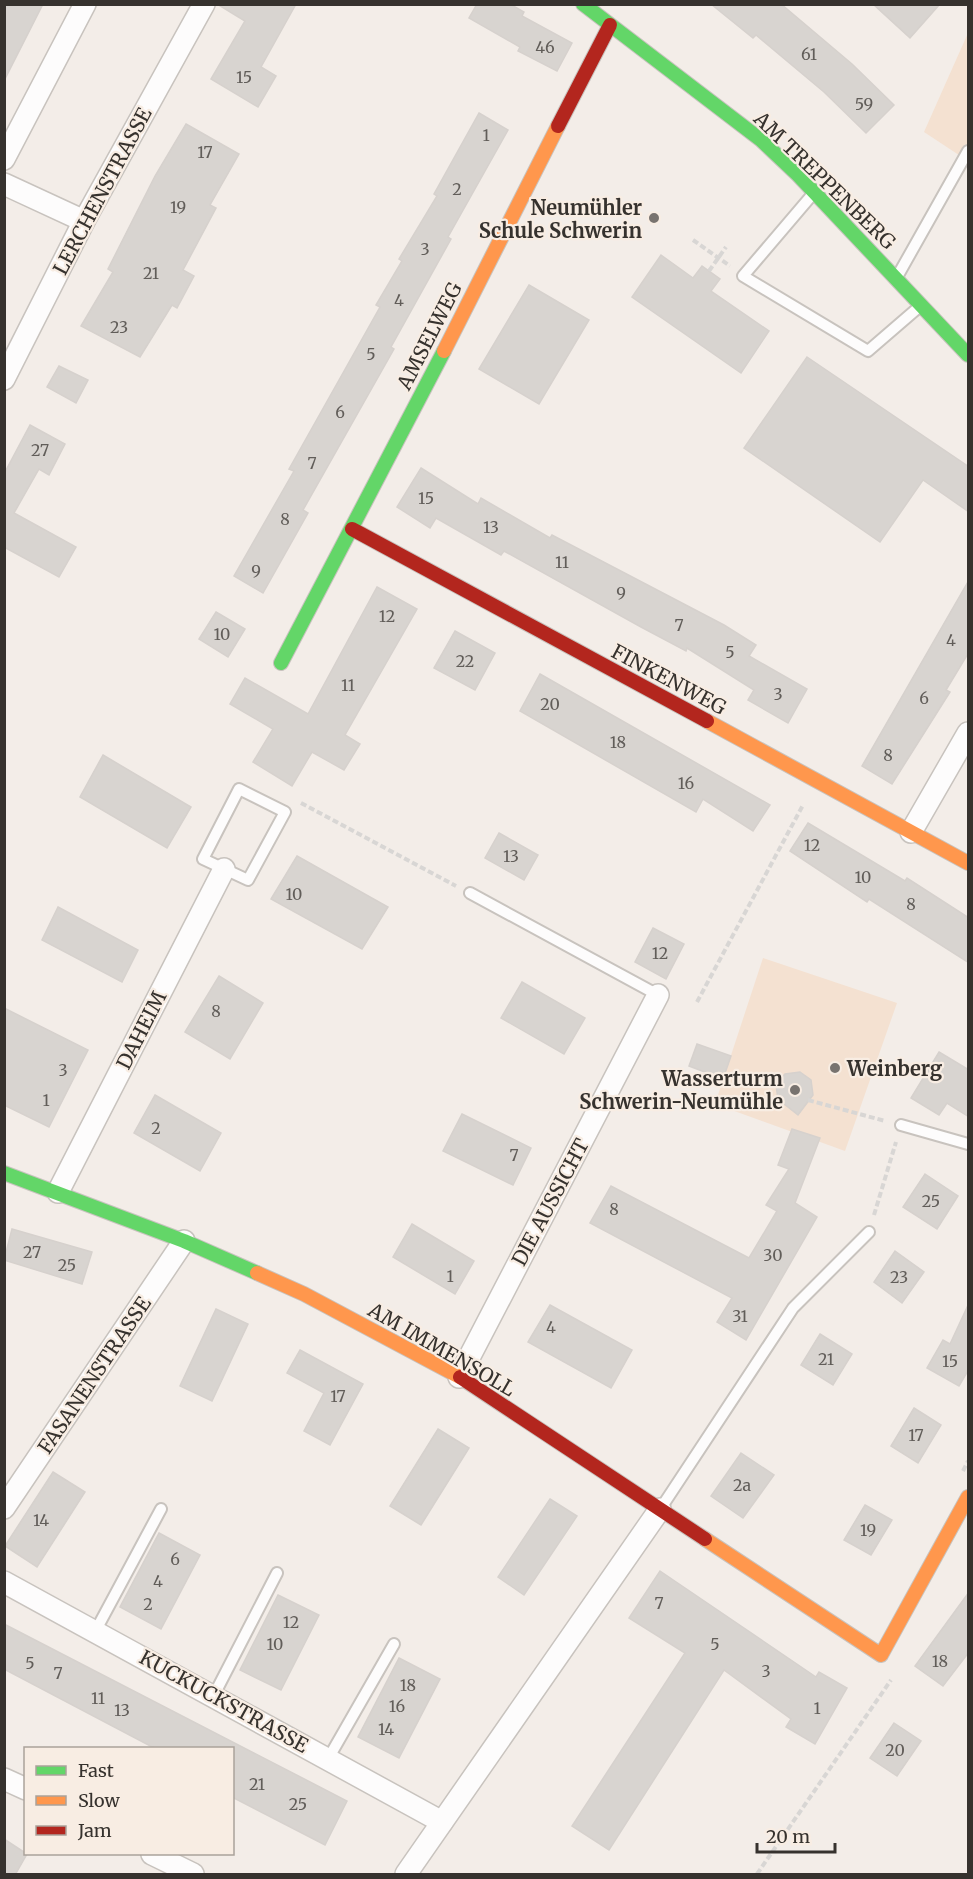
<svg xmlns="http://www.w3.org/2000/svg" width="973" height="1879" font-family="Merriweather,serif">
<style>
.green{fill:#f4e1d1}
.building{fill:#d8d4d0;stroke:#d6d1cd;stroke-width:1.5}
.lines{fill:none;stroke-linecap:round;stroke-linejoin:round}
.lane-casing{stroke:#c8c3be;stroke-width:14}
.street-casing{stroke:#c8c3be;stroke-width:24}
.fast-casing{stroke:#c8c3be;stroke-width:16}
.slow-casing{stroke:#c8c3be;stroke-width:16}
.jam-casing{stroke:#c8c3be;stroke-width:16}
.path{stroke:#d8d6d4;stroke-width:4;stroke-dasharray:6 3;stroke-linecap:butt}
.lane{stroke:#fdfcfc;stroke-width:10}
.street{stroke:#fdfcfc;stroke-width:21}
.fast{stroke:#63d668;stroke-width:14}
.slow{stroke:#ff974d;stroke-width:14}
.jam{stroke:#b3261e;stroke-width:14}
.poi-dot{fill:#78736f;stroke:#f8ede3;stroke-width:2}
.labels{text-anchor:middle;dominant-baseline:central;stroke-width:4.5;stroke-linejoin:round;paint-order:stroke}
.number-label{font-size:16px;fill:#615d59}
.street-label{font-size:20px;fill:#36322e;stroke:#f8ede3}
.poi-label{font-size:20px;font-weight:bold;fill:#36322e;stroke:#f8ede3;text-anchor:end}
</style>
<rect width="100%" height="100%" fill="#f3ede8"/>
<!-- green -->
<g class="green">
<polygon points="968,33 968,161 924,132"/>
<polygon points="763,958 897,1003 845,1151 715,1104"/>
</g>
<!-- building -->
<g class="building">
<polygon points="4,4 43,4 4,81"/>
<polygon points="217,4 296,4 261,67 276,76 258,107 211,79 245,21"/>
<polygon points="477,4 510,4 524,12 522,16 572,43 557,71 518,51 520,47 469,18"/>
<polygon points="711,4 781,4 852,64 894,105 866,133 824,92 756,35 753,38"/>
<polygon points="873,4 940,4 910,38"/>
<polygon points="479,113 508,130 448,237 451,239 391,347 394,349 303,510 308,513 263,593 234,576 294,471 289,469 380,307 376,305 402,261 399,259 437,196 434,194"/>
<polygon points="186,124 239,154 210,205 216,208 183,270 194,276 177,308 172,305 140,357 81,326 113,272 108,269 155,176"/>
<polygon points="661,255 693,278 702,266 720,279 711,291 769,331 741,373 632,297"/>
<polygon points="529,285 589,320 539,404 479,369"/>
<polygon points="807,357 969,467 969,512 923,480 880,542 744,448"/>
<polygon points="59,366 88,380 76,403 47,387"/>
<polygon points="30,425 65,444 49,475 39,469 14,513 76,547 59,577 4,547 4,474"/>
<polygon points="421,468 478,504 481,498 550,538 552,535 724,625 756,645 749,656 807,689 788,723 748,700 754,690 687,648 686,651 641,627 504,551 501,555 436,518 430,528 397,507"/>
<polygon points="969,580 969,652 946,690 950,692 892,784 862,766"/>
<polygon points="377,587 417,609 345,735 360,744 344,770 312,752 292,786 253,762 273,729 230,704 245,678 308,714"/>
<polygon points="216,612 245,629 228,657 199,639"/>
<polygon points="455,631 495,653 475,690 434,668"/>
<polygon points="540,674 770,805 753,831 703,799 696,812 520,711"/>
<polygon points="103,755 191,807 167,848 80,797"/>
<polygon points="808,823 905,881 907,878 969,918 969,963 869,899 867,902 790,851"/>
<polygon points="499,833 538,855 524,880 485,858"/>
<polygon points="297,856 388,907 362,949 271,899"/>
<polygon points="58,907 138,950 122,982 42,940"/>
<polygon points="653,928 684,944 666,979 635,962"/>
<polygon points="219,976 263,1003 230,1059 185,1032"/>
<polygon points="522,982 585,1018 564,1054 501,1018"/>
<polygon points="4,1008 88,1050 49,1127 4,1105"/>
<polygon points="697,1044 731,1056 723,1079 689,1066"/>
<polygon points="939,1052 969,1070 969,1117 947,1103 939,1115 911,1098"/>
<polygon points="800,1072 811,1080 813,1095 798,1115 778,1099 776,1085 785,1074"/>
<polygon points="155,1095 221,1133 200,1171 134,1133"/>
<polygon points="462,1114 531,1148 513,1185 443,1151"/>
<polygon points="792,1129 820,1138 795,1203 817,1217 746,1340 717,1322 732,1298 590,1223 611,1186 749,1258 777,1211 766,1205 789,1169 778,1165"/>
<polygon points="925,1174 958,1196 937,1229 903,1207"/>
<polygon points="412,1224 474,1261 455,1294 393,1257"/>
<polygon points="12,1229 92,1252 82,1284 4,1260"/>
<polygon points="895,1251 924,1272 902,1303 874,1282"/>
<polygon points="969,1303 969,1369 959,1386 927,1368 943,1340 950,1344"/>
<polygon points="550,1305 632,1350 611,1388 528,1342"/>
<polygon points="216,1309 248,1324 212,1401 180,1386"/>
<polygon points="820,1334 852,1354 833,1385 801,1365"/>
<polygon points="300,1350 363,1384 330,1445 304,1431 324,1393 287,1373"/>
<polygon points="914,1408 941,1425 918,1463 891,1446"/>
<polygon points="438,1429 469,1448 421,1525 390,1506"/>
<polygon points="741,1453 774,1475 743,1518 711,1496"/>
<polygon points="53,1472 85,1492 37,1567 5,1546"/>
<polygon points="550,1499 577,1516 524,1595 498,1577"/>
<polygon points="865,1505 892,1520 871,1555 844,1540"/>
<polygon points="159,1533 200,1555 161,1629 120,1607"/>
<polygon points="660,1571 816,1677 819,1672 847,1688 815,1744 786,1727 791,1719 724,1670 609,1850 572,1826 685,1653 629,1618"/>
<polygon points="969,1592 969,1652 943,1686 915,1666"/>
<polygon points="278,1595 319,1615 281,1690 240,1670"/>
<polygon points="4,1624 347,1801 325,1845 232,1797 232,1749 156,1749 4,1669"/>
<polygon points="399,1658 440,1679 399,1758 358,1737"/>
<polygon points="894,1723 921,1741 897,1776 870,1758"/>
<polygon points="4,1839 27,1854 15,1875 4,1875"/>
</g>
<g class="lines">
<!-- lane casing -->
<g class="lane-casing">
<g id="lane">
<polyline points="812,195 743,276 868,351 919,307"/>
<polyline points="897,277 968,151"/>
<polygon points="239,789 285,812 248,880 203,859"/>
<polyline points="470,893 658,995"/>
<polyline points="901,1125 968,1144"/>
<polyline points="661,1508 793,1308 869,1232"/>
<polyline points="96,1630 161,1509"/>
<polyline points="214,1695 277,1573"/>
<polyline points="328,1759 394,1644"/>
</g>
</g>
<!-- street casing -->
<g class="street-casing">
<g id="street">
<polyline points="4,159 85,4"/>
<polyline points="4,184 84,221"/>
<polyline points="4,379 84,221 204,4"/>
<polyline points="911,832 968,733"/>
<polyline points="58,1192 224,869"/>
<polyline points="459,1377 658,995"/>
<polyline points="4,1508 184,1241"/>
<polyline points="4,1582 442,1822"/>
<polyline points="4,1779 26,1789"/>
<polyline points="152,1854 193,1874"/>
<polyline points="406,1874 660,1509"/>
</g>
</g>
<!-- fast casing -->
<g class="fast-casing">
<g id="fast">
<polyline points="583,4 761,140 798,175 968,355"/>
<polyline points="281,663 444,351"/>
<polyline points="4,1173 184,1241 257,1273"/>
</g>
</g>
<!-- slow casing -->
<g class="slow-casing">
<g id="slow">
<polyline points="444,351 558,126"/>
<polyline points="707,721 968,863"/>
<polyline points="257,1273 304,1294 460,1377"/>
<polyline points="705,1539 881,1655 968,1497"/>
</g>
</g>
<!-- jam casing -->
<g class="jam-casing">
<g id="jam">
<polyline points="558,126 610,25"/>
<polyline points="352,529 707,721"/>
<polyline points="460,1377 705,1539"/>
</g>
</g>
<!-- path -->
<g class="path">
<polyline points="693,240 730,266"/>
<polyline points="709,271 726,247"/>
<polyline points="301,803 456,886"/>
<polyline points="697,1002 803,805"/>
<polyline points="808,1100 885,1121"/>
<polyline points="874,1215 896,1142"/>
<polyline points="963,1471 968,1461"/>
<polyline points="757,1874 891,1680"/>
</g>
<!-- lane -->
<use href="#lane" class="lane"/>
<!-- street -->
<use href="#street" class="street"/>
<!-- fast -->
<use href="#fast" class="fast"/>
<!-- slow -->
<use href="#slow" class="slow"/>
<!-- jam -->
<use href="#jam" class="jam"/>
</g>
<!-- markers -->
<g class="poi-dot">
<circle cx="654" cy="218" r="6"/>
<circle cx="835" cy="1068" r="6"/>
<circle cx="795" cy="1090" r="6"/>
</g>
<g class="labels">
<!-- number labels -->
<g class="number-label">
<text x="545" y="47">46</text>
<text x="809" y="54">61</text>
<text x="244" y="77">15</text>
<text x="864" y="104">59</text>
<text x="486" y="135">1</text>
<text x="205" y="152">17</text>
<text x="457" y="189">2</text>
<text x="178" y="207">19</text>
<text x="425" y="249">3</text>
<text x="151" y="273">21</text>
<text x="399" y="300">4</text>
<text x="119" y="327">23</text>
<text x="371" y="354">5</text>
<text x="340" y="412">6</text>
<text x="40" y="450">27</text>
<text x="312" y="463">7</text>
<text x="426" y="498">15</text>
<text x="285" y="519">8</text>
<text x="491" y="527">13</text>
<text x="562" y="562">11</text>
<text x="256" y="571">9</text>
<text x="621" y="593">9</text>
<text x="387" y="616">12</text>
<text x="679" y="625">7</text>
<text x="222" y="634">10</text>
<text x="951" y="640">4</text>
<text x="730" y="652">5</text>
<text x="465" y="661">22</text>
<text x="348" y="685">11</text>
<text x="778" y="694">3</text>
<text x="924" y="698">6</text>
<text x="550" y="704">20</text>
<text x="618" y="742">18</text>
<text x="888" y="755">8</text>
<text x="686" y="783">16</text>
<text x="812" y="845">12</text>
<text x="511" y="856">13</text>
<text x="863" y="877">10</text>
<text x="294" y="894">10</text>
<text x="911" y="904">8</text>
<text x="660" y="953">12</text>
<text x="216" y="1011">8</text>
<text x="63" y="1070">3</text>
<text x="46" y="1100">1</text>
<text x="156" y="1128">2</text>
<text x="514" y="1155">7</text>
<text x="931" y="1201">25</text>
<text x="614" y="1209">8</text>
<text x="32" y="1252">27</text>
<text x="773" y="1255">30</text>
<text x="67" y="1265">25</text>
<text x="450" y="1276">1</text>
<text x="899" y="1277">23</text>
<text x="740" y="1316">31</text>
<text x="551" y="1327">4</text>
<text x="826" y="1359">21</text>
<text x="950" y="1361">15</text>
<text x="338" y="1396">17</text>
<text x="916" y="1435">17</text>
<text x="742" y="1485">2a</text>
<text x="41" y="1520">14</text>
<text x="868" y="1530">19</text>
<text x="175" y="1559">6</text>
<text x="158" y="1581">4</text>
<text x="659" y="1603">7</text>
<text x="148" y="1604">2</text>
<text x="291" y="1622">12</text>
<text x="275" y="1644">10</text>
<text x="715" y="1644">5</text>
<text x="940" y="1661">18</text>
<text x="30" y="1663">5</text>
<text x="766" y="1671">3</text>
<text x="58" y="1673">7</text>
<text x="408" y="1685">18</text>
<text x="98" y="1698">11</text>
<text x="397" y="1706">16</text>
<text x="817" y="1708">1</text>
<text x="122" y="1710">13</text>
<text x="386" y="1729">14</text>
<text x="895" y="1750">20</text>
<text x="257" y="1784">21</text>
<text x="298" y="1804">25</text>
</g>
<!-- street labels -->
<g class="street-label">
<text transform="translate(825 180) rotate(44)">AM TREPPENBERG</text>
<text transform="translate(102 191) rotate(-62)">LERCHENSTRASSE</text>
<text transform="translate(429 336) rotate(-63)">AMSELWEG</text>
<text transform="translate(669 679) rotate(28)">FINKENWEG</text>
<text transform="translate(141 1030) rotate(-63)">DAHEIM</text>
<text transform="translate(550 1202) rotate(-62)">DIE AUSSICHT</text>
<text transform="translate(442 1349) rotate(30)">AM IMMENSOLL</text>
<text transform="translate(94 1375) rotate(-56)">FASANENSTRASSE</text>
<text transform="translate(224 1701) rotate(29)">KUCKUCKSTRASSE</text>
</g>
<!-- poi labels -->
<g class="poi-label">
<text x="642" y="207">Neumühler<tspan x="642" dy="23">Schule Schwerin</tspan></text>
<text x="847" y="1068" text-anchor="start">Weinberg</text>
<text x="783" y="1078">Wasserturm<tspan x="783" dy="23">Schwerin-Neumühle</tspan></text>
</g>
</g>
<!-- border -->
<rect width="973" height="1879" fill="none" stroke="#36322e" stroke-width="12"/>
<!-- legend -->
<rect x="24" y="1747" width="210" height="108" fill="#f8ede3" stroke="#aaa29b" stroke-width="1.5"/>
<rect x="36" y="1766" width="30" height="9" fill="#63d668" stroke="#aaa29b" stroke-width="1.5"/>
<text x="78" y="1777" font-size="18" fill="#36322e">Fast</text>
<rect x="36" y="1796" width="30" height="9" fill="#ff974d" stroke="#aaa29b" stroke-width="1.5"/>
<text x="78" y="1807" font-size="18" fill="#36322e">Slow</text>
<rect x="36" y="1826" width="30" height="9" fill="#b3261e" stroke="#aaa29b" stroke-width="1.5"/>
<text x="78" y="1837" font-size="18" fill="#36322e">Jam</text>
<!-- scale -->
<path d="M757 1843v9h78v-9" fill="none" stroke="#36322e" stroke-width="3"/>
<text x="766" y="1843" font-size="18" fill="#36322e" stroke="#f8ede3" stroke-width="4.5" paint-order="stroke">20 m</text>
</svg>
